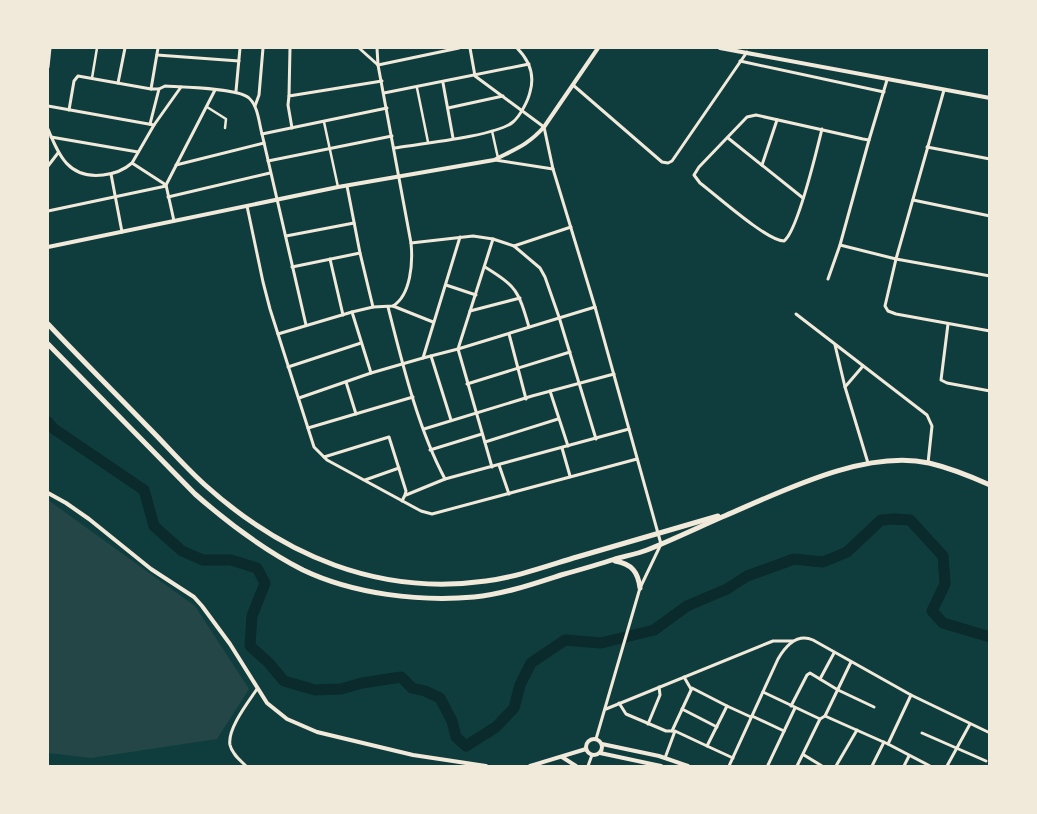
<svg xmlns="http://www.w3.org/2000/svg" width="1037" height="814" font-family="Ubuntu,sans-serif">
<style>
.green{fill:#244646}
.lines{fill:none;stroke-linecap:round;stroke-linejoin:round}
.river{stroke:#0a2a2b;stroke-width:11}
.pedestrian{stroke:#f1e9da;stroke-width:2.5}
.minor{stroke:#f1e9da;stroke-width:3}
.tertiary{stroke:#f1e9da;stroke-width:4}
.primary{stroke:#f1e9da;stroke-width:5}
</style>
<rect width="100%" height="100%" fill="#0f3d3e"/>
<!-- green -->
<polygon class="green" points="48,500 195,606 249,689 217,739 91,758 48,753"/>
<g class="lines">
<!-- river -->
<polyline class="river" points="48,422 54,429 144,490 154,526 182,551 203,560 231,560 257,568 265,583 252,616 250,646 268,662 284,681 315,690 341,689 362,683 401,677 412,688 425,691 440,698 452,721 456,737 466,746 496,727 514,708 520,685 531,663 565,640 601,643 654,630 687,606 727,589 747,576 794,559 823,562 847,552 881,520 895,519 910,520 943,556 945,584 932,611 943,623 990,637"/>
<!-- pedestrian -->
<g class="pedestrian">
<polyline points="92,78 97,48"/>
<polyline points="417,88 428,142"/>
<polyline points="207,107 226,119 225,128"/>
<polyline points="324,122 338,187"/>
<polyline points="492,131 498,158"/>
</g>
<!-- minor -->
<g class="minor">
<polyline points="359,48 378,65"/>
<polyline points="470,48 475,76 544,127 553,169 595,307 661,544 640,588 596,739"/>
<polyline points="157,55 239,61"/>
<polyline points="740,61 884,92"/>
<polyline points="378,65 459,48"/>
<polyline points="48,67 50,48"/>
<polyline points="118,83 125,48"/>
<polyline points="443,83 453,138"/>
<polyline points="573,85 662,162 668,163 672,161 747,52"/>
<polyline points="151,89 158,48"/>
<polyline points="944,90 896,259 885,306 888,311 896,314 990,331"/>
<polyline points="236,91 240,48"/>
<polyline points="384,93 529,64"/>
<polyline points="289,96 290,48"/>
<polyline points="48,106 154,125"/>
<polyline points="255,106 259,95 263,48"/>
<polyline points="448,108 503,96"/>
<path d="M69,110L74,81L78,76L151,89H159L165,86C182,87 239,88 249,98C258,106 259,123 262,134L306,325"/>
<polyline points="150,124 159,89"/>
<polyline points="292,128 288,105 289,96 382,81"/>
<path d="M48,129C59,156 69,179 103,175C113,174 124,170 132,163L154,125L181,87"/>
<path d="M822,129C817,149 798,231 784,241C767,241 716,195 700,183L694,175L699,167L747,117L756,115L863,139L869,140"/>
<polyline points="262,134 387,108"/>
<polyline points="51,137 138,152"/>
<polyline points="728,138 803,198"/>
<polyline points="927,147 990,159"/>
<path d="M394,148C419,144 497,136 513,122C520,116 528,101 530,92C535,75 529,60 517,48"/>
<polyline points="495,160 553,169"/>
<polyline points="268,161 392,136"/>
<polyline points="132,163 166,185"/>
<polyline points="176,165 264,143"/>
<polyline points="762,165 777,120"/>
<polyline points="48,166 58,153"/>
<polyline points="111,174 122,232"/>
<polyline points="347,186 360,253 373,307"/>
<polyline points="168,197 270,173"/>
<polyline points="913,200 990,216"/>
<polyline points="247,206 263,282 270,309 314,447 327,460 421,511 432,514 637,459"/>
<polyline points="48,211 166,186"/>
<polyline points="174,221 166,185 215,90"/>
<polyline points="286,236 354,223"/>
<polyline points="411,243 473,236 493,239 514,246 540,268 545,277 559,317 596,439"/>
<polyline points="840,245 896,259 990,276"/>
<polyline points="514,246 571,227"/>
<polyline points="330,259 343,315"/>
<polyline points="292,267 360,253"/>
<path d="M485,267C517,287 518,290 529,327"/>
<polyline points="828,279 840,245 869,140 887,80"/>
<polyline points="446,285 476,295"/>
<polyline points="393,306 433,322"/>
<path d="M388,307C402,362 418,429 445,479L629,429"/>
<polyline points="470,311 520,298"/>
<polyline points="352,312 371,373"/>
<polyline points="796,314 927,415 932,426 928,463"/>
<polyline points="948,324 941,380 947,383 990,391"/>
<path d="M278,334L352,312L373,307L393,306C411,295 413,262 411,243L378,65L377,48"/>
<polyline points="509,334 526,399"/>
<polyline points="835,345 845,387 868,463"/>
<polyline points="431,356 451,420"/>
<polyline points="423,358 460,237"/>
<polyline points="288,367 361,343"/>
<polyline points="346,382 356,414"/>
<polyline points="467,384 570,352"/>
<polyline points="845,387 863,366"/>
<polyline points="550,391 568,446"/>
<polyline points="299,398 371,373 423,358 458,349 595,307"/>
<polyline points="308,428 413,397"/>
<polyline points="424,429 532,396 614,374"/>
<polyline points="485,442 558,419"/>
<polyline points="562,448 570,476"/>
<polyline points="430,450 482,434"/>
<polyline points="324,457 389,437 406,491 405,495 402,501"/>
<polyline points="499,465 509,494"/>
<polyline points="492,467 458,349 493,239"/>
<polyline points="365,480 399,468"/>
<polyline points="406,495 445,479"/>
<polyline points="684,677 691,689"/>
<polyline points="820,679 834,653"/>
<polyline points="763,692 820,719"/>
<polyline points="619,703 626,714 666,731 672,731"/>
<polyline points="791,706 807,675 810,673 838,690 874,707"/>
<polyline points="606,709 773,641 793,641"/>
<polyline points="682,709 717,727"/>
<polyline points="752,716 784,731"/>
<polyline points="825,716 888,744 930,766"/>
<polyline points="648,724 660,695 659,687"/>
<polyline points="672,731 692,688 727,706"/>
<polyline points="922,733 986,761"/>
<polyline points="888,744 911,695"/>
<polyline points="707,746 733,758"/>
<polyline points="804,755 822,766"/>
<polyline points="665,758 675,731 707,746 727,706 751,717"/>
<polyline points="768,765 795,708"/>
<path d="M246,766C240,760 232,754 230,745C227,729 249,701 257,689"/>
<polyline points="588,766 592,755"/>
<path d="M729,766L778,659C785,647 797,633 813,640L911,695L990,733"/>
<polyline points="797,766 820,719 825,716 851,662"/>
<polyline points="836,766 857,730"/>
<polyline points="872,766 884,742"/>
<polyline points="904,766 909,756"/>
<polyline points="947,766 970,724"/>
</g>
<!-- tertiary -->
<g class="tertiary">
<polyline points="720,48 990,98"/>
<path d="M48,247L338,187L494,160C515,149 528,145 544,127L598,48"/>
<polyline points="48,493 66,503 89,519 151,569 194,597 202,606 230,644 267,703 287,719 317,732 413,755 486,766"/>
<circle cx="594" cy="747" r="8"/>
<polyline points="602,744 659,756 688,766"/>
<polyline points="600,753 661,766"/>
<polyline points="562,757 576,766"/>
<polyline points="530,766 586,749"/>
</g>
<!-- primary -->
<g class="primary">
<path d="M48,324C81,359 115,393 148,427C167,446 185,467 205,485C284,556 379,596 486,581C517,577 547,566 577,557C624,543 671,530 718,516"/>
<path d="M48,344L195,494C228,523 264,550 303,570C353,594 420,602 474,597C504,594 533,584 561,575C579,570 597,565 615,559C625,556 637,554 647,550C672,540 697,528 722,517C781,492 864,449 929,463C950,468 970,476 990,485"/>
<path d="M615,561C632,564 638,572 640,588"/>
</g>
</g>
<!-- border -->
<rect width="1037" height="814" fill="none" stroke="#f1e9da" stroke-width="98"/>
</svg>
